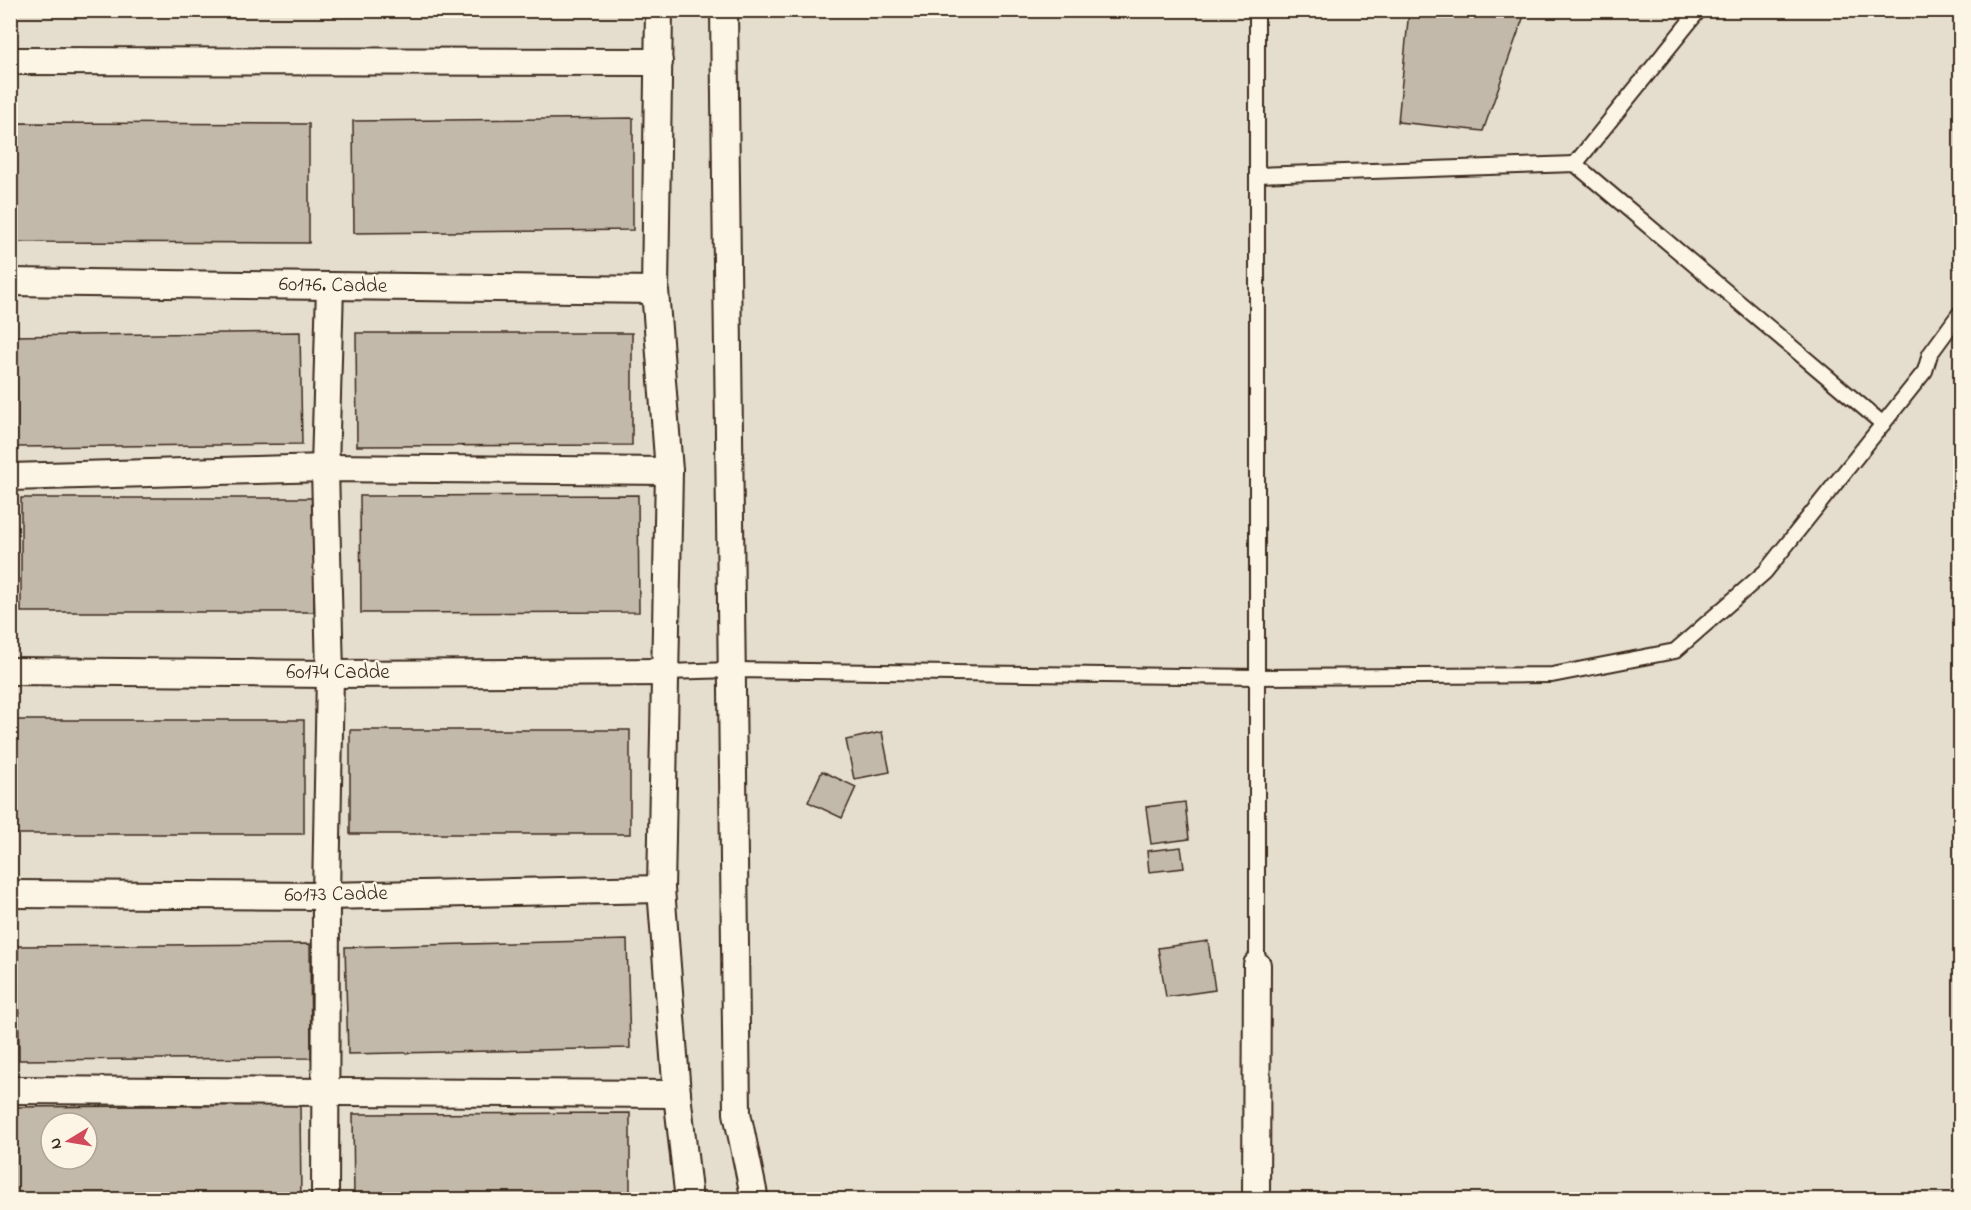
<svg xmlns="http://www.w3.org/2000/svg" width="1971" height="1210" font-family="'Indie Flower',sans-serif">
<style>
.built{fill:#e5ddce;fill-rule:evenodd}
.building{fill:#c3b9aa;stroke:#3b2a1e;stroke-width:1.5;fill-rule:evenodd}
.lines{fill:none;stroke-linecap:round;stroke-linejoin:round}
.lane-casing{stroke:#3b2a1e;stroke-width:18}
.street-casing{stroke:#3b2a1e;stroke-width:30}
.lane{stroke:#fcf5e5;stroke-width:14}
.street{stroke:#fcf5e5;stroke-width:26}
.labels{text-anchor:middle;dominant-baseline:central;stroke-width:4.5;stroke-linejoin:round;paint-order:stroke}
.street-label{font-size:21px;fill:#3b2a1e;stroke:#fcf5e5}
</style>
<rect width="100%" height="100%" fill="#f4eddd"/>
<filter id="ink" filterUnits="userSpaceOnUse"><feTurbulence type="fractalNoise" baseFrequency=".0167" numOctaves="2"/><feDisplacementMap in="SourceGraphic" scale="12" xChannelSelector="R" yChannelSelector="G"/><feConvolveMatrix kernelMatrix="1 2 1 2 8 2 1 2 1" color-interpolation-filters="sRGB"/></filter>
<g filter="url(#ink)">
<!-- built -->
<path class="built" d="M10,11H1960V1199H11ZM51,1123H87V1159H51Z"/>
<!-- building -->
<g class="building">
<polygon points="1409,10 1526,10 1483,131 1398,122"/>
<polygon points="633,118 633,230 354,233 353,121"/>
<polygon points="16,123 309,124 309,243 16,242"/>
<polygon points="300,332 302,444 15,447 14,336"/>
<polygon points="356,333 632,333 632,445 357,446"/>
<polygon points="638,495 639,612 361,613 360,496"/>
<polygon points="21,498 315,498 314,612 21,612"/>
<rect x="11" y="720" width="293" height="114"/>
<rect x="350" y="730" width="280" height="104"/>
<polygon points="882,732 890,772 854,779 846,740"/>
<polygon points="822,771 856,787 842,818 808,802"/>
<polygon points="1185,802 1189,839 1151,844 1146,807"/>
<polygon points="1181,847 1184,868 1149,872 1147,851"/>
<polygon points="627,940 630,1048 348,1054 345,947"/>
<polygon points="1208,941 1215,990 1166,997 1158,948"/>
<polygon points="310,944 311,1058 19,1060 18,946"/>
<path d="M300,1105L301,1200H10V1107ZM51,1123H87V1159H51Z"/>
<polygon points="630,1113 630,1200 354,1200 353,1114"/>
</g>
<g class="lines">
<!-- lane casing -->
<g class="lane-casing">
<g id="lane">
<polyline points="1257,10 1257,965"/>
<polyline points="1575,164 1699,10"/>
<polyline points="1257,175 1575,164 1883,424"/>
<polyline points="666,672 732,670 1258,677 1552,675 1675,651 1765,572 1925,371 1930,354 1960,313"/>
</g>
</g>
<!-- street casing -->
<g class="street-casing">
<g id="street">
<polyline points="659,10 655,290 669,471 661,889 677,1094 689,1200"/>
<polyline points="724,10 737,1113 755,1200"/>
<polyline points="10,61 659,62"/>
<polyline points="10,282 655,290"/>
<polyline points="10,477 325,468 669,471"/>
<polyline points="10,671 330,674 666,672"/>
<polyline points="10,894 326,896 661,889"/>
<polyline points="10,1090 677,1094"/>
<polyline points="325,1200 326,896 330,674 325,468 330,286"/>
<polyline points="1256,1200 1257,965"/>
</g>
</g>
<!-- lane -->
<use href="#lane" class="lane"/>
<!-- street -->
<use href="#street" class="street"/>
</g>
</g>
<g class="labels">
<!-- street labels -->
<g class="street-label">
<text transform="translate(333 286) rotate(1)">60176. Cadde</text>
<text x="338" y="673">60174 Cadde</text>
<text transform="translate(336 895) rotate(-1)">60173 Cadde</text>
</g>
</g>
<!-- margin -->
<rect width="1971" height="1210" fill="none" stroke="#fcf5e5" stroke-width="36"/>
<rect x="18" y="18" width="1935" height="1174" fill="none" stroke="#3b2a1e" stroke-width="2" filter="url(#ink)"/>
<!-- north arrow -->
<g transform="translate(69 1141) rotate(259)"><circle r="28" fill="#fcf5e5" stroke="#afa495" stroke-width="1.5"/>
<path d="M0-4.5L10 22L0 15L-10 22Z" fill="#d1495b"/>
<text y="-9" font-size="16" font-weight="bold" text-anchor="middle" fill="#3b2a1e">N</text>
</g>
</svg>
